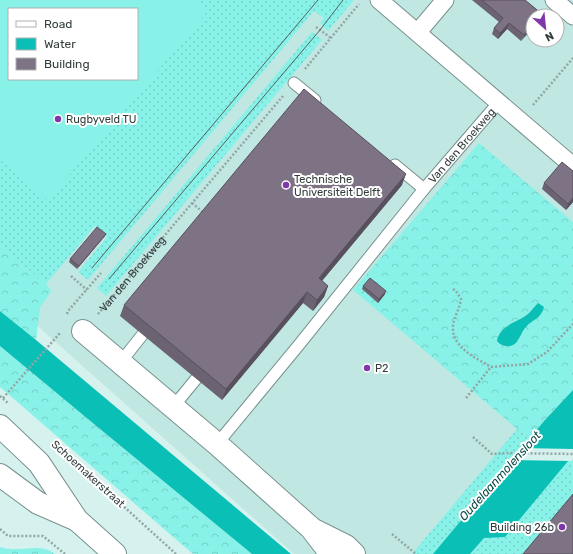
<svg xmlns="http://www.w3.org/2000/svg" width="573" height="554" font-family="Rubik,sans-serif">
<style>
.built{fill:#c1e7e3;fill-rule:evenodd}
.grass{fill:url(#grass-dots);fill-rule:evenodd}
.forest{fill:url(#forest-crowns);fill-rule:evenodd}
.pitch{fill:#88f1e8;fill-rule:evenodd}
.water{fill:#09bfb6}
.pier{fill:#d6f2ef}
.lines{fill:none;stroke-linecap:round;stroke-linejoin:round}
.service-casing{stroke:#78928f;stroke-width:13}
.pedestrian-casing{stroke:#78928f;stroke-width:19}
.minor-casing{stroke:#78928f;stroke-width:24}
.secondary-casing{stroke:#78928f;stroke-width:24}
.path{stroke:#92a6a4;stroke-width:2.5;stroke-dasharray:2 2;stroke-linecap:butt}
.service{stroke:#fff;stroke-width:11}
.pedestrian{stroke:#fff;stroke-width:17}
.minor{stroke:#fff;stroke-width:22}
.secondary{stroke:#fff;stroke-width:22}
.tram{stroke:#52615f;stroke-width:1}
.wall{fill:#6c6372}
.shaded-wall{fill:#58505d}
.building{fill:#7e7385;stroke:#58505d}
.poi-dot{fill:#8037a9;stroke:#fff;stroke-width:1.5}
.labels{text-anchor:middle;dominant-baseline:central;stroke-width:4;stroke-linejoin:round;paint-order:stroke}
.poi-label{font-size:11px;fill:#333e3d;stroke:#fff;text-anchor:start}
.street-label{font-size:11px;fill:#333e3d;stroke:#fff}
.water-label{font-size:12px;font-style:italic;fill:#074b47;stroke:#fff}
</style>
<defs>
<pattern id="grass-dots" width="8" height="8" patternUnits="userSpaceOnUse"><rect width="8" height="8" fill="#88f1e8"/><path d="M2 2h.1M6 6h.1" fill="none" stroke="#76d0c8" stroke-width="1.8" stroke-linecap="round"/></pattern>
<pattern id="forest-crowns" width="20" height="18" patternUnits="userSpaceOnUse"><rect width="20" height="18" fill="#88f1e8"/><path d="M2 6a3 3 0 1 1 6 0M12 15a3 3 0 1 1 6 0" fill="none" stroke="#76d0c8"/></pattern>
</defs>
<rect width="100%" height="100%" fill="#d6f2ef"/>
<!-- built -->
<path class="built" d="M0,0H573V554H294L23,313L0,290ZM9,9H137V79H9ZM533,16H557V40H533Z"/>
<!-- grass -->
<g class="grass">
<path d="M0,0H354L328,31L320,23L324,18L314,11L88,280L78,272L107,237L95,226L46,284L0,246ZM9,9H137V79H9Z"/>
<polygon points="312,32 322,40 106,296 97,288"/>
<polygon points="517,429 531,438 433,554 412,554"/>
<polygon points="569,460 573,460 573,499 527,554 470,554 484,538"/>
</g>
<!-- forest -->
<g class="forest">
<path d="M479,143L573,222V390L545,420L531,438L517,429L353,290ZM533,308L530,324L526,326L518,341L498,336C506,322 523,321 533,308Z"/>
<polygon points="0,246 46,284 51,291 40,308 36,340 0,311"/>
<polygon points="0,346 94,424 252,554 193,554 0,387"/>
<path d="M0,547C17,554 40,541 55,554H0Z"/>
</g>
<!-- pitch -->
<path class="pitch" d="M0,0H197L209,10L48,200L0,160ZM9,9H137V79H9Z"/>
<!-- water -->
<g class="water">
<path d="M538,303L544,307C540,320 534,318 526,327C522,331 521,336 518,340C514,348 502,348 497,341C500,324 518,323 529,313C532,310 535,306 538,303Z"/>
<polygon points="0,311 36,340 291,554 252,554 94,424 0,346"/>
<polygon points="573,390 573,455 505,537 484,538 470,554 433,554 545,420"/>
</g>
<!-- pier -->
<polygon class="pier" points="520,448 573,449 573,458 571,461 509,460"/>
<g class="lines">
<!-- service casing -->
<g class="service-casing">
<g id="service">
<polyline points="294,83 315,100"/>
<polyline points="395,165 424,189"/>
<polyline points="120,363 143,334"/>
<polyline points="173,407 196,379"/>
<path id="s2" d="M217,444L298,346L424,189L499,102"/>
</g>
</g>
<!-- pedestrian casing -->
<g class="pedestrian-casing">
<g id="pedestrian">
<polyline points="379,0 573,166"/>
<polyline points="554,0 573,16"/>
<polyline points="418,32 445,0"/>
</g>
</g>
<!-- minor casing -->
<g class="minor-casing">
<g id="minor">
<polyline points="83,331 217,444 311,528 331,554"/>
<polyline points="316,531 346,546 354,554"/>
</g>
</g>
<!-- secondary casing -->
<g class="secondary-casing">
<g id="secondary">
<polyline points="0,426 39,463 77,520 115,554"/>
<polyline points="0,475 38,503 77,520"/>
</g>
</g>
<!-- path -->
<g class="path">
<polyline points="316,27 331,38"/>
<polyline points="305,69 359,4"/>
<polyline points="533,105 573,58"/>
<polyline points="192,203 204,213"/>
<polyline points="71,276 87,290"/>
<path d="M453,289L456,291L461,299C460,308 454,317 453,326C451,347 476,358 491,367"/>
<polyline points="67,314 68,311 101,273"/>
<path id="s1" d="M98,314L283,96"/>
<polyline points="0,396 9,404"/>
<polyline points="3,398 60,333"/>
<polyline points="466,398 491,367 528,364 547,352 573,324"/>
<polyline points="473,437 492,454 508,453 573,454"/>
<polyline points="56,445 176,554"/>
<polyline points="0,529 8,536 43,536 65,554"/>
<polyline points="392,534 416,554"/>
</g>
<!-- service -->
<use href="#service" class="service"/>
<!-- pedestrian -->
<use href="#pedestrian" class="pedestrian"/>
<!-- minor -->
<use href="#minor" class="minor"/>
<!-- secondary -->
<use href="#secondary" class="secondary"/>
<!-- tram -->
<g class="tram">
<polyline points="92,268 318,0"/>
<polyline points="109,279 320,30 343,0"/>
</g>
</g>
<!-- wall -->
<g class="wall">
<polygon points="472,0 525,0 542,14 541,16 533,16 521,41 507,29 498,39 492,34 494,28 499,22"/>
<polygon points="573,171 573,202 566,210 542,189 544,183"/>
<polygon points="402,185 322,281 328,286 324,297 313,311 303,303 222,400 120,316 124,305"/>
<polygon points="106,234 104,237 77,269 69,262 70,259"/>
<polygon points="363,286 385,294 378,303 362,289"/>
</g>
<!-- shaded-wall -->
<g class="shaded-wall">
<polygon points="509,23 507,29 498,39 500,33"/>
<polygon points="533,24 533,28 521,41 524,35"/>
<polygon points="406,174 402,185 315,289 319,278"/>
<polygon points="573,198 573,202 566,210 568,204"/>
<polygon points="106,234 104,237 77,269 79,266"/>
<polygon points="328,286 324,297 313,311 317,300"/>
<polygon points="386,291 385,294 378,303 379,299"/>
<polygon points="307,292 303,303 222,400 226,389"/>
</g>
<!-- building -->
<g class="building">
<polygon points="482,0 525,0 542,14 540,16 533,16 533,24 524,35 509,23 500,33 494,28 503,18"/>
<polygon points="304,89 406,174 319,278 328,286 317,300 307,292 226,389 124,305"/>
<polygon points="562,162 573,171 573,198 568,204 544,183"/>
<polygon points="97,227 106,234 79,266 70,259"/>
<polygon points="370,278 386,291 379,299 363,286"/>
<polygon points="573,494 573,554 523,554"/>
</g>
<!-- markers -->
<g class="poi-dot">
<circle cx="58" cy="119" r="4"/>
<circle cx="286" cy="185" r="4"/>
<circle cx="367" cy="368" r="4"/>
<circle cx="562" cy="527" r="4"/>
</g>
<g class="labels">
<!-- poi labels -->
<g class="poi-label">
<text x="66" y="119">Rugbyveld TU</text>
<text x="294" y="179">Technische<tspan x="294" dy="13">Universiteit Delft</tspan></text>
<text x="375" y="368">P2</text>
<text x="554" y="527" text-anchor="end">Building 26b</text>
</g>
<!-- street labels -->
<g class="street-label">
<text stroke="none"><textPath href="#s2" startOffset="386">Van den Broekweg</textPath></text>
<text stroke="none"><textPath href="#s1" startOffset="53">Van den Broekweg</textPath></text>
<text transform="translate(88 474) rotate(42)">Schoemakerstraat</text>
</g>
<!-- water labels -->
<g class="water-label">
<text transform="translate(500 476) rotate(-48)">Oudelaanmolensloot</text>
</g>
</g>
<!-- legend -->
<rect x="8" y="8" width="130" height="72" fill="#ffffff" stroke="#adb2b1"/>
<rect x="16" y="21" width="20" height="6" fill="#ffffff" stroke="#adb2b1"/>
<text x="44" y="28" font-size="12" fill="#333e3d">Road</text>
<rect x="16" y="38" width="20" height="12" fill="#09bfb6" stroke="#adb2b1"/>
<text x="44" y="48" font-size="12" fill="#333e3d">Water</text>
<rect x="16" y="58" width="20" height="12" fill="#7e7385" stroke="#adb2b1"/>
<text x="44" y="68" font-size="12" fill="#333e3d">Building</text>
<!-- north arrow -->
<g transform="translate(545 28) rotate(153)"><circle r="19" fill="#ffffff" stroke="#adb2b1"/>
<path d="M0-3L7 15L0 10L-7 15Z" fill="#8037a9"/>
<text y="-6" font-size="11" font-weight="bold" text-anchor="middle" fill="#333e3d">N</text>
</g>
</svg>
